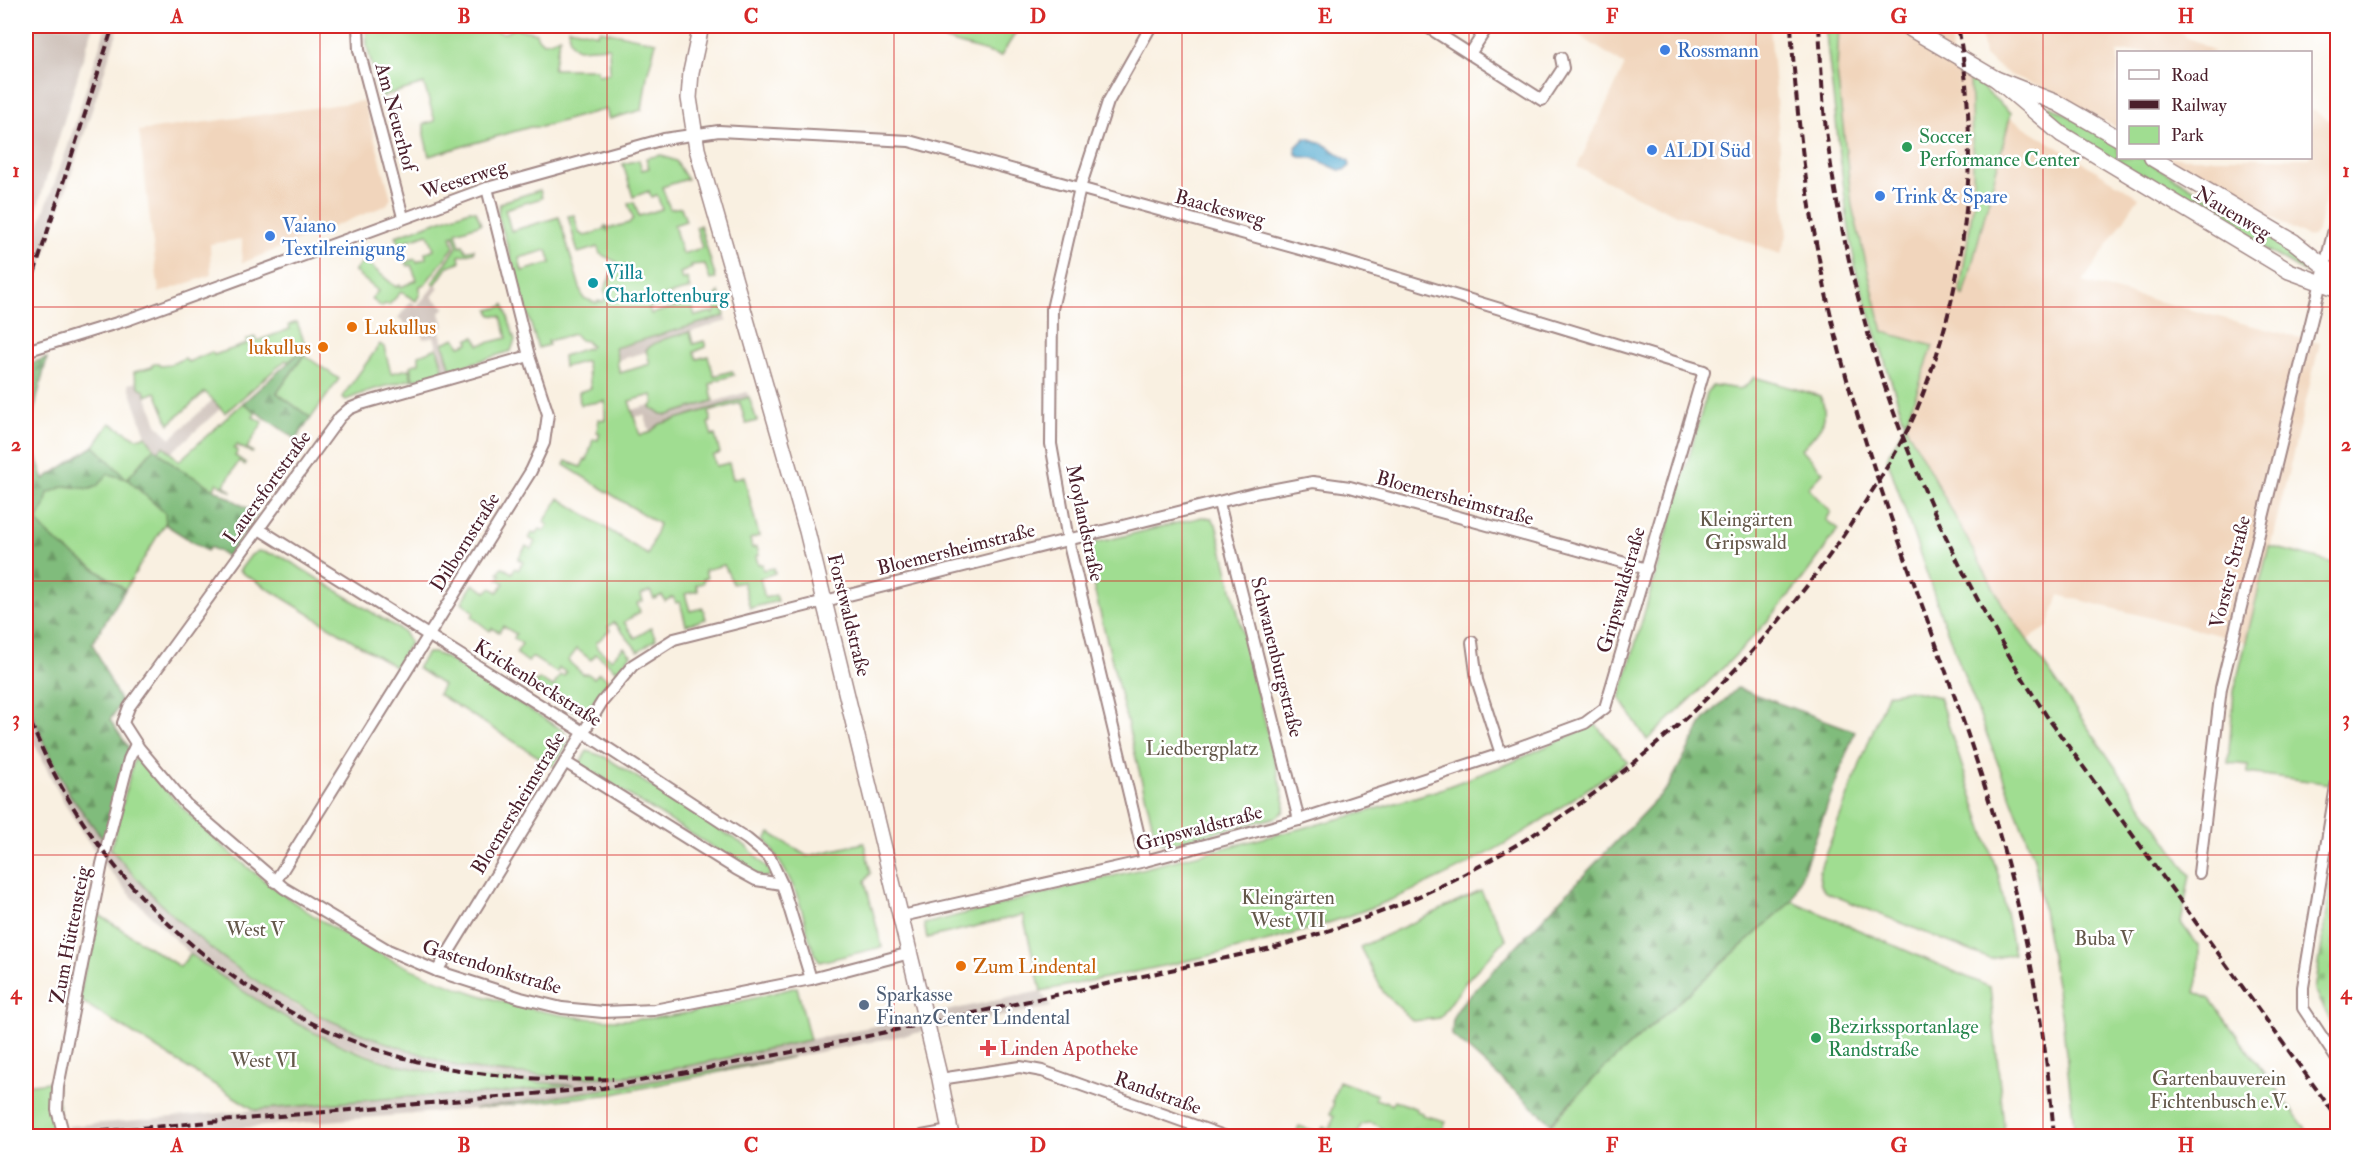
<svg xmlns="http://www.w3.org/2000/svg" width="2363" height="1162" font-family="'IM FELL Double Pica',serif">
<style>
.built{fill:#f1d5bc}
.industrial{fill:#cec1b9}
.green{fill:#a0dd91;stroke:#757e5e;stroke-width:1.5;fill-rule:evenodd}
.forest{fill:url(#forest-firs);stroke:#656e53;stroke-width:1.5}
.cemetery{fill:url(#cemetery-stones);stroke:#757e5e;stroke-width:1.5}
.water{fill:url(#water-ripples);stroke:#4f657e;stroke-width:1.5}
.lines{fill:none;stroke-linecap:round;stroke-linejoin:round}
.street-casing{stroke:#a28886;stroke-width:14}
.secondary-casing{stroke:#a28886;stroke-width:18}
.street{stroke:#fff;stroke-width:10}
.secondary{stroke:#fff;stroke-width:15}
.rail{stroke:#4a1f2b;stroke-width:4;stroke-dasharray:9 4.5;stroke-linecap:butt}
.grid{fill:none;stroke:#d62828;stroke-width:1.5;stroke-opacity:0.55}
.shop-dot{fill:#3f7fe0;stroke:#fff;stroke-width:2}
.leisure-dot{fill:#2e9e5b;stroke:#fff;stroke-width:2}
.culture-dot{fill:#0f9aa8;stroke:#fff;stroke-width:2}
.food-dot{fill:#e8710a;stroke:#fff;stroke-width:2}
.service-dot{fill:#5c6f8a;stroke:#fff;stroke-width:2}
.health-dot{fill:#e0444e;stroke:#fff;stroke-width:2}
.labels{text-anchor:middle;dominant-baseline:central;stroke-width:5;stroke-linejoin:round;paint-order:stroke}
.shop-label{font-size:20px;fill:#366cbe;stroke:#fff;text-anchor:start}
.street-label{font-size:20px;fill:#4a1f2b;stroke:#fff}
.leisure-label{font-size:20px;fill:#27864d;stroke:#fff;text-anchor:start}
.culture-label{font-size:20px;fill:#0d838f;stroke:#fff;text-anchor:start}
.food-label{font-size:20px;fill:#c56008;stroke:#fff;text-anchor:start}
.park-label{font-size:20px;fill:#64584a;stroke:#fff}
.service-label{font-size:20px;fill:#4e5e75;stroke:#fff;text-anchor:start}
.health-label{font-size:20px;fill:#be3a42;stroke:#fff;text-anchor:start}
.neatline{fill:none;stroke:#d62828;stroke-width:2}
.grid-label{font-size:20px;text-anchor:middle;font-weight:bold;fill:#d62828}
</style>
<defs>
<pattern id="forest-firs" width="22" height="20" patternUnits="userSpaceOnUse" patternTransform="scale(1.5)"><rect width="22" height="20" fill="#80bc7b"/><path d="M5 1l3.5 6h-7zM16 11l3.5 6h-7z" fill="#6b9865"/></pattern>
<pattern id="cemetery-stones" width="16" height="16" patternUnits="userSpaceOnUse" patternTransform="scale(1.5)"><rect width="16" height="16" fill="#a0dd91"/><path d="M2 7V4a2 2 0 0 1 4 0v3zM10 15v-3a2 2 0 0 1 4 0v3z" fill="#8bbd7d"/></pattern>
<pattern id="water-ripples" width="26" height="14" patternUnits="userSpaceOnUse" patternTransform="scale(1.5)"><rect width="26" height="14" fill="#54abd0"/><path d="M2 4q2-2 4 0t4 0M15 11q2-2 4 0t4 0" fill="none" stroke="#488ba9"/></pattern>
</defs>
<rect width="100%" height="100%" fill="#fff"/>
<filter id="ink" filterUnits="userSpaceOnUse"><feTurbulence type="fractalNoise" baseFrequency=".0167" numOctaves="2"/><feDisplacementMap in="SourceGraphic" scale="12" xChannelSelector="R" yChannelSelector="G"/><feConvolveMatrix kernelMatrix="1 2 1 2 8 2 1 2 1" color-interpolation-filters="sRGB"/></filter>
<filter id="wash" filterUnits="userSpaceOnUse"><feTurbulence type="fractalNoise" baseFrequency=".008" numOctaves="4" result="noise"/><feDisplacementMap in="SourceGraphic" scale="24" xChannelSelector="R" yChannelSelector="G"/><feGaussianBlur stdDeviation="1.35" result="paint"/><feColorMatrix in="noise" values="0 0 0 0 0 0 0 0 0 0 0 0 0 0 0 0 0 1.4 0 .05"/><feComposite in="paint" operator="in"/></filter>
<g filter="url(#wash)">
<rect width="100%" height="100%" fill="#f9f0e1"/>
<!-- built -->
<g class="built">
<polygon points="1564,26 1770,26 1787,236 1780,254 1668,211 1577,167 1625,65"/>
<polygon points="1839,26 1951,26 1952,65 1970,77 1974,200 1960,292 1963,296 2010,118 2139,197 2083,282 2320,343 2247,642 2059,595 2048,627 2026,641 2002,605 1905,424 1933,346 1883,332 1852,206 1837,72"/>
<polygon points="1980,26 2168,26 2215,52 2118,52 2118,129 2048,89 2010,75 1984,56"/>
<polygon points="364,101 391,198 387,205 242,263 242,239 210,244 211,275 159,293 139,131"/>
<polygon points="2311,109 2338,125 2337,147 2318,231 2313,236 2307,237 2168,158 2310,158"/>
</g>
<!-- industrial -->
<g class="industrial">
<polygon points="26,26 93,26 26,245"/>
<polygon points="106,26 119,26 26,314 26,260 67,149"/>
<polygon points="435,285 439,288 432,297 445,307 440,313 444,326 439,328 451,370 444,372 434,337 423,339 420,330 407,325 398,318 411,301 417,306"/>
<polygon points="725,316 727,321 656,342 646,350 646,352 618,360 615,349"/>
<polygon points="137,382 139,387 144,390 158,426 171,438 213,400 220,409 171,453 164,446 158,451 146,436 128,384"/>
<polygon points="747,392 749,397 660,424 650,432 644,415 635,417 632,410 649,405 654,411 668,415"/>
<polygon points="26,697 39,732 72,799 132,875 172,916 230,964 262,986 298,1007 380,1042 457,1066 498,1072 640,1075 1041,991 1051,1007 793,1057 613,1088 474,1109 147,1136 69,1136 67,1126 406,1097 489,1094 570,1085 415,1069 377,1057 334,1041 291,1020 256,1001 221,977 190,954 134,899 107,868 86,838 64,803 30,735 26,723"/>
</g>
<!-- green -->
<g class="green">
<path d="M366,26H492L499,32L505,33L514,28L536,33C540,48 551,40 560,37L553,69H597L598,75L610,73L609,47L578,49C569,45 568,37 569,28L598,34L600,30L656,42L647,76L642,110L609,119L606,109L541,127H530L429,156L424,135V124L435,121L424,84L380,97L367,47Z"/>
<polygon points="897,26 1020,26 1001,56"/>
<polygon points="1825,26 1839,26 1837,72 1852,206 1883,332 1933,346 1905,425 2003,605 2190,875 2181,923 2199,947 2198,981 2195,992 2210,999 2311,1136 2075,1136 2063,1025 2034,858 1940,612 1887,458 1905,424 1856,271 1847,216"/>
<polygon points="1970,77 2011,113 1964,296 1960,292 1974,200"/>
<polygon points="2051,106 2118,143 2118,158 2142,158 2292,248 2313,266 2313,269 2308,272 2297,268 2062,129 2046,113 2045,108"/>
<path d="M661,155L676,161L687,179L662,187L670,209L681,207L686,221L674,225L682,254L702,248L696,227L700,225L716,279L710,280L705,264L691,265L692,268L680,273L682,280L687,278L690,289L663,296L665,303L649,308L651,314L686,304V300L690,299L695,316L712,312L713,315L716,310L713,299L719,292L725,316L615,348L618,360L617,362L620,373L650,364L646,350C657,339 675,336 690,332L693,344L704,341L706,347L694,352L697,359L708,356L714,376L732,371L734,375L714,381V383L710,384L713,401L668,415L661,414L650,407L654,403L652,395L629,401L640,435L649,433L660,424L749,397L757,421L746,424L740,403L709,412L711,422L708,423L712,436L715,435L720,453L713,456L716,466L729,463L733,479L744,476L759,536L750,539L752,548L757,547L759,555L756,556L758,564H762L763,570L774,568L775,573L760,578L765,598L776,595L778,601L750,608L743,582L733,584L724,565L705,570L707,578L703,579V583L696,585L698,591L685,594L690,611L703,608L706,619L686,625L680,602L676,603L673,597L665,601L662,595L654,599L650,591L641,595L643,601L637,603L640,612L624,622L635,638L651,628L656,639L638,651L614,622L608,627L610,630L596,643L597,648L611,659L624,647L631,655L617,671L596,654L591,660L577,649L568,661L583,674H588L594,678L599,673L609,680L589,707L573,711L525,681L527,677L536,683L539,679L553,687L560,675L564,676L566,672L559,668L557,673L532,657L528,662L516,653L522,644L514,638L516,634L503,626L499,632L492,628L490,631L472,617L474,612L462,602L473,584L486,592L491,588L498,592L504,583L498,579L501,575L498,573L502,567L512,573L515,568L518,570L523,562L518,559L526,546L531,549L535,542L529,538L533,532L536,534L540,529L544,531L548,525L544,522L559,498L648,555L659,524L564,465L566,461L581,467L585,459L587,460L593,439L598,440L600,433L597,432L599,419L605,420V401L580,405L579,392L591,388L586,361L564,367L563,356L586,348L588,349L591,346L586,341L580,340L574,334L548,341L549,345L538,348L498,215L499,205L505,201L540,190L542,198L505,209L511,231L559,217L583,298L597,303L598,301L603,302L607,296L604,290L617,262L600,254L598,247L578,253L568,216L574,215L579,233L585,236L603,230L605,226L608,232L606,226L611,228L629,223L633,218L628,204L634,202L639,216L662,209L657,195L651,197L649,191L633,197L623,164L639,160L642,170L649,168L646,158ZM547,250L551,263L522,271L519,258Z"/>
<polygon points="470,210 476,211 481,224 456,232 460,246 463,245 466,251 474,249 474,252 459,256 460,262 448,266 435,285 432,283 457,247 454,235 451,236 454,247 425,284 420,286 420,294 416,301 401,292 389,305 385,304 382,307 371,299 378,291 354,271 364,260 396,287 400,285 401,287 417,280 411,265 408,266 406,262 415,259 417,262 426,258 425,253 434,249 428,234 399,243 396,236"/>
<polygon points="504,304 515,340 511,351 451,370 443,343 455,338 460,346 469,343 468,339 475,337 479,345 507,338 501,316 491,315 489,310 504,306"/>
<polygon points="297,322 306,347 288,362 286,360 225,413 205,392 169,424 156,392 146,396 144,390 139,387 134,374 134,372 152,367 152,365 158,363 160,366 169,365 185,358 188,362 212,352 214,355 247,344 246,340 255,337 257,341 290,329 289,325"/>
<polygon points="380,344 384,347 391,373 409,369 412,379 368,391 346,400 342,397"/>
<polygon points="437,348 444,372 413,380 410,366 419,363 419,355"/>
<polygon points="304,355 339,379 311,418 277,393"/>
<path d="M1754,377L1820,396C1832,421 1818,431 1802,449L1823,472L1808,488L1831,512L1826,520L1838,529C1785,611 1719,674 1647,740L1620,698L1707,393L1712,386C1732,384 1740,398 1754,377Z"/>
<polygon points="243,403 256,412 253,417 263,422 247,448 253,452 252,453 237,445 234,449 238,451 235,456 246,463 245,465 239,461 224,485 232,492 217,483 213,490 175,466 158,451 164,446 179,461"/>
<path d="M110,423L136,438L146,436L154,448L127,479L165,513L167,520L125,590C106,574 44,540 37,520L48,493L65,486L91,489L108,474L125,478L94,446Z"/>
<polygon points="1202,517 1211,518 1216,524 1285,803 1284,811 1277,817 1169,844 1159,841 1155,835 1086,556 1088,548 1095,543"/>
<polygon points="2269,546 2337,564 2338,730 2331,784 2248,773 2248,765 2228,763 2234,691"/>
<polygon points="258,551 281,556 404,632 410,643 395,667 239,571 251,555"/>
<polygon points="427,653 435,653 446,658 561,729 566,735 568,743 553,766 438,694 443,685 417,668"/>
<path d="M1909,690L1939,697L1999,877L2014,954L1990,959L1825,892C1819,883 1818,876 1821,866L1887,694Z"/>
<path d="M1595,724L1628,762C1595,783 1563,806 1530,828C1489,855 1438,880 1393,899C1280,946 1160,967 1041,991L1023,915L927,938L924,924L1366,812L1438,790L1510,763Z"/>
<polygon points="587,751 605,757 746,846 770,871 770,876 762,878 579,764"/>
<path d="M134,759L140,761C231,868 345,952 480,995C525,1009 571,1020 619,1020C680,1019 738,1002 797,987L810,1040C754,1051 698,1066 642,1074C608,1079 572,1077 538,1075C511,1073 483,1072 457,1066C444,1063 431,1057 418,1053C288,1014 198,954 111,849Z"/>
<path d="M770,833L807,856L864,843L871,873L865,881L882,947L820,962C808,945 807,924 800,904C793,881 779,861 766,840Z"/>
<polygon points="1481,891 1506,939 1467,980 1440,1018 1413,1021 1384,993 1360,947"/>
<polygon points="1792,901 1990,987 2005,1136 1540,1136 1602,1070"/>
<path d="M96,913L180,967L190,954C255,1002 335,1053 416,1069C467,1079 522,1081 574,1085L489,1094L406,1097L255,1110L79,1000Z"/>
<polygon points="793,1057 613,1094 474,1109 613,1088"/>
<polygon points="56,1081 60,1131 26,1135 26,1085"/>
<path d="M1339,1081L1377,1095L1375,1099L1384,1102L1385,1101L1391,1105L1394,1100C1401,1103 1409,1106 1417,1109L1416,1111L1423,1113L1422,1115L1446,1121L1441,1136H1428L1417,1129L1411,1131L1403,1136H1390C1381,1128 1374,1119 1361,1125L1357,1136H1295L1299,1126L1320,1133L1323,1127L1330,1129L1334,1116L1330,1114L1334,1103L1332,1102Z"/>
</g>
<!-- forest -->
<g class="forest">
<polygon points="306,347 308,349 277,393 311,418 296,439 243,403"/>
<path d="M47,358L28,435L44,479L94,446L127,479L154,448L175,466L257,514L227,556L210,547L207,551L166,525L165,513L127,479L108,474L97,486L91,489L65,486L48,493L45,506L37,520C44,539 106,575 125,590L92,643L121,703L110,720L129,748L106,843L70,795L45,745L26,697V365Z"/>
<polygon points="1737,688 1855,731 1792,901 1602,1070 1551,1123 1452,1035 1453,1017 1462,1003 1668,787 1704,720"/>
</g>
<!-- cemetery -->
<polygon class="cemetery" points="2337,846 2337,1035 2315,990"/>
<!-- water -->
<path class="water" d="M1305,138C1320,139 1337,153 1349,161L1350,166L1345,170H1339L1313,158L1300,157L1296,154V147Z"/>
</g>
<g filter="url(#ink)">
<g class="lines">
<!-- street casing -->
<g class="street-casing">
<g id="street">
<polyline points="358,26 359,50 403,217"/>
<polyline points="1426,26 1470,54"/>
<polyline points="1488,26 1470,54 1542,100 1563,68 1561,58"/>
<polyline points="2336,26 2338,31"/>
<polyline points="26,351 130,319 487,188 664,139 719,131 909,141 1336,259 1704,371 1605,708 1585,723 1501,754 1299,820 1145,861 902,916"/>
<polyline points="529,356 361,404 349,409 340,417 129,707 123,723 139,748 186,804 284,888 388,950 437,971 521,998 562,1008 603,1012 654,1010 811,979 910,953"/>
<polyline points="1219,503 1299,820"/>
<polyline points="259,529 583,732 747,839 770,858 782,884 811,979"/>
<polyline points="1472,642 1477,680 1501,754"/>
<polyline points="565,762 736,869 756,880 782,884"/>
<polyline points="2338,774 2303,987 2303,1008 2338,1061"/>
<polyline points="1145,861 1068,540 1051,444 1052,309 1080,188 1108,102 1151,26"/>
<polyline points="2199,873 2221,688 2338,213"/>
<polyline points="275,882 531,471 544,443 548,414 529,356 487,188"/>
<polyline points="437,971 602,702 633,665 674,639 1254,493 1313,482 1350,487 1647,569"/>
<polyline points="940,1079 1020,1067 1042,1071 1224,1136"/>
<polyline points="64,1136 57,1110 58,1087 102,864 129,759 136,744"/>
<polyline points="922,1136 949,1131"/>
</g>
</g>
<!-- secondary casing -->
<g class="secondary-casing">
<g id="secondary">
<polyline points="701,26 691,72 689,98 697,149 807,531 940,1079 951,1136"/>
<polyline points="1906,26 1996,79 2057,103 2118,138"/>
<polyline points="1996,79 2061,134 2289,271 2338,289"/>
<polyline points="2152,158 2294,242 2338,277"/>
</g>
</g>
<!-- street -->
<use href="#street" class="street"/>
<!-- secondary -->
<use href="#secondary" class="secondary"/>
<!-- rail -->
<g class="rail">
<path d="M1791,26C1798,143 1814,258 1845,372C1888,529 1955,680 2000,837C2028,934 2046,1035 2054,1136"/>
<path d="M1819,26C1821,60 1822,95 1826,130C1853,345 1930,537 2048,718L2338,1119"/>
<polyline points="26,299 113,26"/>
<path d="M26,710C91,887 251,1027 437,1066C496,1078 553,1081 613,1079"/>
<path d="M48,1136L603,1088L813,1048L1276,947C1334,930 1392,910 1447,883C1613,800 1754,673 1855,518C1876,485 1899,450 1915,414C1966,291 1982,157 1958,26"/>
</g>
</g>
</g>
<!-- grid -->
<path class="grid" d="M320,26V1136M607,26V1136M894,26V1136M1182,26V1136M1469,26V1136M1756,26V1136M2043,26V1136M26,307H2338M26,581H2338M26,855H2338"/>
<!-- markers -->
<g class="shop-dot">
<circle cx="1665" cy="50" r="6"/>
<circle cx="1652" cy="150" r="6"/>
<circle cx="1880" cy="196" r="6"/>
<circle cx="270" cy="236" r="6"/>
</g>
<g class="leisure-dot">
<circle cx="1907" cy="147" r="6"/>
<circle cx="1816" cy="1038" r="6"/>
</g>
<circle class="culture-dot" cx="593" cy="283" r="6"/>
<g class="food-dot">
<circle cx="352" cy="327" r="6"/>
<circle cx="323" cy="347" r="6"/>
<circle cx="961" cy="966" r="6"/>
</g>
<circle class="service-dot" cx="864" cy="1005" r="6"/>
<path class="health-dot" d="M985 1039h6v6h6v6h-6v6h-6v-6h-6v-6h6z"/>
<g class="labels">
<!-- shop labels -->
<g class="shop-label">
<text x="1677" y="50">Rossmann</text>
<text x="1664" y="150">ALDI Süd</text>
<text x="1892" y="196">Trink &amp; Spare</text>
<text x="282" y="225">Vaiano<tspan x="282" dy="23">Textilreinigung</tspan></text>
</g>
<!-- street labels -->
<g class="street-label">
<text transform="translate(396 117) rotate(75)">Am Neuerhof</text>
<text transform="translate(464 179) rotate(-18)">Weeserweg</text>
<text transform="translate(1220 208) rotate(15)">Baackesweg</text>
<text transform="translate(2233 213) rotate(31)">Nauenweg</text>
<text transform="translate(267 487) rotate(-54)">Lauersfortstraße</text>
<text transform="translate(1455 498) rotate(15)">Bloemersheimstraße</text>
<text transform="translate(1085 523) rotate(78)">Moylandstraße</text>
<text transform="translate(465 542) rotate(-58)">Dilbornstraße</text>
<text transform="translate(956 549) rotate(-14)">Bloemersheimstraße</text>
<text transform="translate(2230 572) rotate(-76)">Vorster Straße</text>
<text transform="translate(1621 590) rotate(-74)">Gripswaldstraße</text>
<text transform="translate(849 615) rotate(76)">Forstwaldstraße</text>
<text transform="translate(1277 657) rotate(76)">Schwanenburgstraße</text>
<text transform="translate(538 683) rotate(32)">Krickenbeckstraße</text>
<text transform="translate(518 803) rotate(-59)">Bloemersheimstraße</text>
<text transform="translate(1199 828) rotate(-15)">Gripswaldstraße</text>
<text transform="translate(70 935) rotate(-79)">Zum Hüttensteig</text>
<text transform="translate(492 967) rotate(17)">Gastendonkstraße</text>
<text transform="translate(1158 1093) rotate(20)">Randstraße</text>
</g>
<!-- leisure labels -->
<g class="leisure-label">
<text x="1919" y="136">Soccer<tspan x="1919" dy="23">Performance Center</tspan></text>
<text x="1828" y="1026">Bezirkssportanlage<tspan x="1828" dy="23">Randstraße</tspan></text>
</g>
<!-- culture labels -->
<g class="culture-label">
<text x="605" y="272">Villa<tspan x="605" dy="23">Charlottenburg</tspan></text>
</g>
<!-- food labels -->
<g class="food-label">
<text x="364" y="327">Lukullus</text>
<text x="311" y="347" text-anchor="end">lukullus</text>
<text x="973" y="966">Zum Lindental</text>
</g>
<!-- park labels -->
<g class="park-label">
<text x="1746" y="519">Kleingärten<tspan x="1746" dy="23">Gripswald</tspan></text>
<text x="1202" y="748">Liedbergplatz</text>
<text x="1288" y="897">Kleingärten<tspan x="1288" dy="23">West VII</tspan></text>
<text x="255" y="929">West V</text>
<text x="2104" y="938">Buba V</text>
<text x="264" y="1060">West VI</text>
<text x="2219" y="1078">Gartenbauverein<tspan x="2219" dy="23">Fichtenbusch e.V.</tspan></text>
</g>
<!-- service labels -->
<g class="service-label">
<text x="876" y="994">Sparkasse<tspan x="876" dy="23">FinanzCenter Lindental</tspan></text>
</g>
<!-- health labels -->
<g class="health-label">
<text x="1000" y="1048">Linden Apotheke</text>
</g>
</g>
<!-- margin -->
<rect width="2363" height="1162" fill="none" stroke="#fff" stroke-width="66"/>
<!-- legend -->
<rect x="2117" y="51" width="195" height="108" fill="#ffffff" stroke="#b7a5aa" stroke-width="1.5"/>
<rect x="2129" y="70" width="30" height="9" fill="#ffffff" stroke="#b7a5aa" stroke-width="1.5"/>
<text x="2171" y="81" font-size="18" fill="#4a1f2b">Road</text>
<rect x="2129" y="100" width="30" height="9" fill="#4a1f2b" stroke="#b7a5aa" stroke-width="1.5"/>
<text x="2171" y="111" font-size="18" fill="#4a1f2b">Railway</text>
<rect x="2129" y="126" width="30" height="18" fill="#a0dd91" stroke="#b7a5aa" stroke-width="1.5"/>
<text x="2171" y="141" font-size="18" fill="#4a1f2b">Park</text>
<rect x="33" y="33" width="2297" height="1096" class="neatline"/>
<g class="grid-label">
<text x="177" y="23">A</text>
<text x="464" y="23">B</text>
<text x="751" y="23">C</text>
<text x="1038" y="23">D</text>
<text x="1325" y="23">E</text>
<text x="1612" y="23">F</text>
<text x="1899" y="23">G</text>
<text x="2186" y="23">H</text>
<text x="16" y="177">1</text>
<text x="2346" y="177">1</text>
<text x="16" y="451">2</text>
<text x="2346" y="451">2</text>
<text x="16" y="725">3</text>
<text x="2346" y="725">3</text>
<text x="16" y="999">4</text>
<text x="2346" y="999">4</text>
<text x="177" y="1152">A</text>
<text x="464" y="1152">B</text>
<text x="751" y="1152">C</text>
<text x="1038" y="1152">D</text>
<text x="1325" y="1152">E</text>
<text x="1612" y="1152">F</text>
<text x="1899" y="1152">G</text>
<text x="2186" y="1152">H</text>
</g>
</svg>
